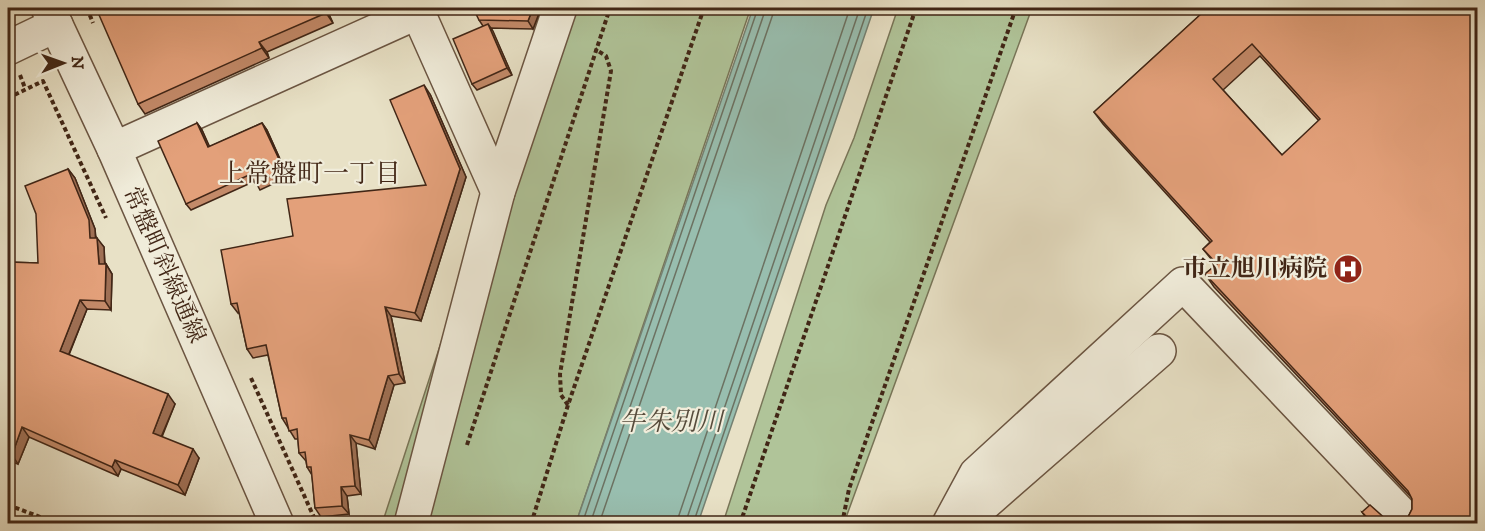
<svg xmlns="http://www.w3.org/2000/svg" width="1485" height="531" font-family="'IM FELL DW Pica','Noto Serif JP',serif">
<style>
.green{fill:#b0c499;stroke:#787558;stroke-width:1.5}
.water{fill:#98beaf;stroke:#758172;stroke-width:1.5}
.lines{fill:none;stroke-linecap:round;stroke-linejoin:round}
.shore{stroke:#6c7262;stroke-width:1.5}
.minor-casing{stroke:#6b5542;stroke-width:36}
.path{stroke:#412616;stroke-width:4;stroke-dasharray:4.5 3;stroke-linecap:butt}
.minor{stroke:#f0ecda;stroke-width:33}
.wall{fill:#c38a69;stroke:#412616;stroke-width:1.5;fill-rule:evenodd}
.shaded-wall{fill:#9f7055;stroke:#412616;stroke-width:1.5}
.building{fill:#e3a07a;stroke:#412616;stroke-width:1.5;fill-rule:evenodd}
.labels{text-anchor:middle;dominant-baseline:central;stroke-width:4.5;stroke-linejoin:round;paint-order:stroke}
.street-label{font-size:24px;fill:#412616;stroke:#f0ecda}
.poi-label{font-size:24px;font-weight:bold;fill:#412616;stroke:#f0ecda;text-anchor:end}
.neighbourhood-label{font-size:26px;fill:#412616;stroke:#f0ecda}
.water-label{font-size:26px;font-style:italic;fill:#574c3c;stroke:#f0ecda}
</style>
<rect width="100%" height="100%" fill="#e8e1c6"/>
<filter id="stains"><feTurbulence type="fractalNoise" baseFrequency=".00333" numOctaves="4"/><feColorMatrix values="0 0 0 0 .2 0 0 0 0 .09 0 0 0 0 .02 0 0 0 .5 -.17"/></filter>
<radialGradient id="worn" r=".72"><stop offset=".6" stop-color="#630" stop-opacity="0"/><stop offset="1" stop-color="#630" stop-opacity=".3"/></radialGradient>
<!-- green -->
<g class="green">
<polygon points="550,8 753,8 748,16 576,523 382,524"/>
<polygon points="898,8 1032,8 844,523 723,523 826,205 854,138"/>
</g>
<!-- water -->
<polygon class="water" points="753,8 874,8 698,523 576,523"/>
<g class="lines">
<!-- shore -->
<g class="shore">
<polyline points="582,524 758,8"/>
<polyline points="590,524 766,8"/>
<polyline points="599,524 775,8"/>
<polyline points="676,524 850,8"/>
<polyline points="685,524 860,8"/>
<polyline points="693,524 868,8"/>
</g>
<!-- minor casing -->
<g class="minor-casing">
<g id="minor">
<polyline points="48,8 114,149 277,524"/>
<polyline points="416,8 498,192"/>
<polyline points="8,48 56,25"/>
<polyline points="114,149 418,12"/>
<polyline points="411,524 498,192 560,8"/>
<polyline points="949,524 976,474 1183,284 1403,516"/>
<polyline points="961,524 1159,351"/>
</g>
</g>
<!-- path -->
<g class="path">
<polyline points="87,8 93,23"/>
<polyline points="20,75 25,88"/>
<polyline points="8,98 43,81 106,218"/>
<polyline points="251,378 317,524"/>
<polyline points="568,405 561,395 560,374 611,71 606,56 595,49"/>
<polyline points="467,445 610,8"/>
<polyline points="8,505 59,524"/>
<polyline points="531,524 568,405 704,8"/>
<polyline points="740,524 916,8"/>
<polyline points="842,524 849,489 1016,8"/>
</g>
<!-- minor -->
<use href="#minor" class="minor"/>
</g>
<!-- wall -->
<g class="wall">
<polygon points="326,8 333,23 267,52 269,58 145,114 138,104"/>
<polygon points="541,8 533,29 491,28 512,75 477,90 472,84 483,26 479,20"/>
<path d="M1195,8H1478V524H1370L1362,512L1388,521L1399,522L1408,517L1412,509V498L1214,287L1205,274L1216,265L1203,249L1210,242L1103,124L1094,112L1200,15ZM1260,56L1319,121L1282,155L1223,90Z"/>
<polygon points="430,94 466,177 421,321 391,316 405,383 394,385 375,449 356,443 361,494 347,496 349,514 321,517 315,508 312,475 307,467 306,461 299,453 298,439 295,439 282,418 268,355 253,358 247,349 239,312 238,313 231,304 293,236 426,185"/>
<polygon points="197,123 202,130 209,147 262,123 267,130 288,177 260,190 255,181 191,210 186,204"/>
<polygon points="68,169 75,178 95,229 96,238 104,247 105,264 106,264 112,274 111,310 87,309 69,355 175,404 162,437 199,458 185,495 121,469 118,476 29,437 18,464 12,462 8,472 8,262 38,263"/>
</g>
<!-- shaded-wall -->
<g class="shaded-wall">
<polygon points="324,8 326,8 333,23 326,13"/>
<polygon points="533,8 541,8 533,29 528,21"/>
<polygon points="488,24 493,31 512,75 507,68"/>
<polygon points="259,42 267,52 269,58 262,48"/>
<polygon points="424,85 430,94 466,177 421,321 415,313 460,169"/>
<polygon points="197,123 202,130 213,154 208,147"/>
<polygon points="262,123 267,130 288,177 284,170"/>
<polygon points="68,169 75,178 95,229 96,248 90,238"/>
<polygon points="97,238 104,247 105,274 99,264"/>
<polygon points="106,264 112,274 111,310 105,301"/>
<polygon points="80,300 87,309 66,361 60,351"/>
<polygon points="385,307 391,316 405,383 399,374"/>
<polygon points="388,376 394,385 375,449 369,440"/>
<polygon points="168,394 175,404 159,442 153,433"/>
<polygon points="22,427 29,437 18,464 12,455"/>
<polygon points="350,435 356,443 361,494 355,486"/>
<polygon points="193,449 199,458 185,495 178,485"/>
<polygon points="8,456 12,462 8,472"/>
<polygon points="115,460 121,469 118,476 112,467"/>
<polygon points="341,487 347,496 349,514 342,506"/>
</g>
<!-- building -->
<g class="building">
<polygon points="96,8 324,8 326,13 259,42 262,48 138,104"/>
<polygon points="473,8 533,8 528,21 479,20"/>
<path d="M1196,8H1478V524H1373L1362,512L1370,505L1388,521L1399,522L1408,517L1412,509V499L1408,491L1205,274L1217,264L1203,249L1212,241L1094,112L1201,14ZM1252,44L1320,119L1282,155L1213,79Z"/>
<polygon points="488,24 507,68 472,84 453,39"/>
<polygon points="424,85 460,169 415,313 385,307 399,374 388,376 369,440 350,435 355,486 341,487 342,506 315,508 311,467 307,467 305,452 299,453 297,429 289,431 286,418 282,418 266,345 247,349 237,303 231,304 221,250 293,236 287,199 426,185 390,100"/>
<polygon points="197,123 208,147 262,123 284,170 255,183 251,174 186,204 158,141"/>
<polygon points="68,169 89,220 90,238 97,238 99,264 106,264 105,301 80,300 60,351 168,394 153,433 193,449 178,485 115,460 112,467 22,427 12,455 8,453 8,262 38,263 36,214 25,186"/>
</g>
<!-- icons -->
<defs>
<g id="hospital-disc" transform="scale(1.5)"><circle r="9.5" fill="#8f2418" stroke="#f0ecda"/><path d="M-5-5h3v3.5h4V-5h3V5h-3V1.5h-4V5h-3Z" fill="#fff"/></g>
</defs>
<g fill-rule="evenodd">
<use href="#hospital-disc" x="1348" y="269"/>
</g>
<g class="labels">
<!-- street labels -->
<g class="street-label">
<text transform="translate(164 265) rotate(66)">常盤町斜線通線</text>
</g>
<!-- poi labels -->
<g class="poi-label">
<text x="1327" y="269">市立旭川病院</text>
</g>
<!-- neighbourhood labels -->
<g class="neighbourhood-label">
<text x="310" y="174">上常盤町一丁目</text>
</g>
<!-- water labels -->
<g class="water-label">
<text x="671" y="422">牛朱別川</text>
</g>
</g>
<!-- margin -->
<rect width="1485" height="531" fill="none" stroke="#e8e1c6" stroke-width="30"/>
<rect x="9" y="9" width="1467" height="513" fill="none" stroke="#412616" stroke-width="3"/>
<rect x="15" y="15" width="1455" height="501" fill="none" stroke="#412616" stroke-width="1.5"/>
<!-- north arrow -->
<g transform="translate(63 63) rotate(89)" stroke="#f0ecda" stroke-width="4.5" paint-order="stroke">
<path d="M0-4.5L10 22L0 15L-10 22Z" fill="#412616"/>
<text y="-9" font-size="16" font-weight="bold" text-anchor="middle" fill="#412616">N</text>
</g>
<rect width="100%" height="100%" filter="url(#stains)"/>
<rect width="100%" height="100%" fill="url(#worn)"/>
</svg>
